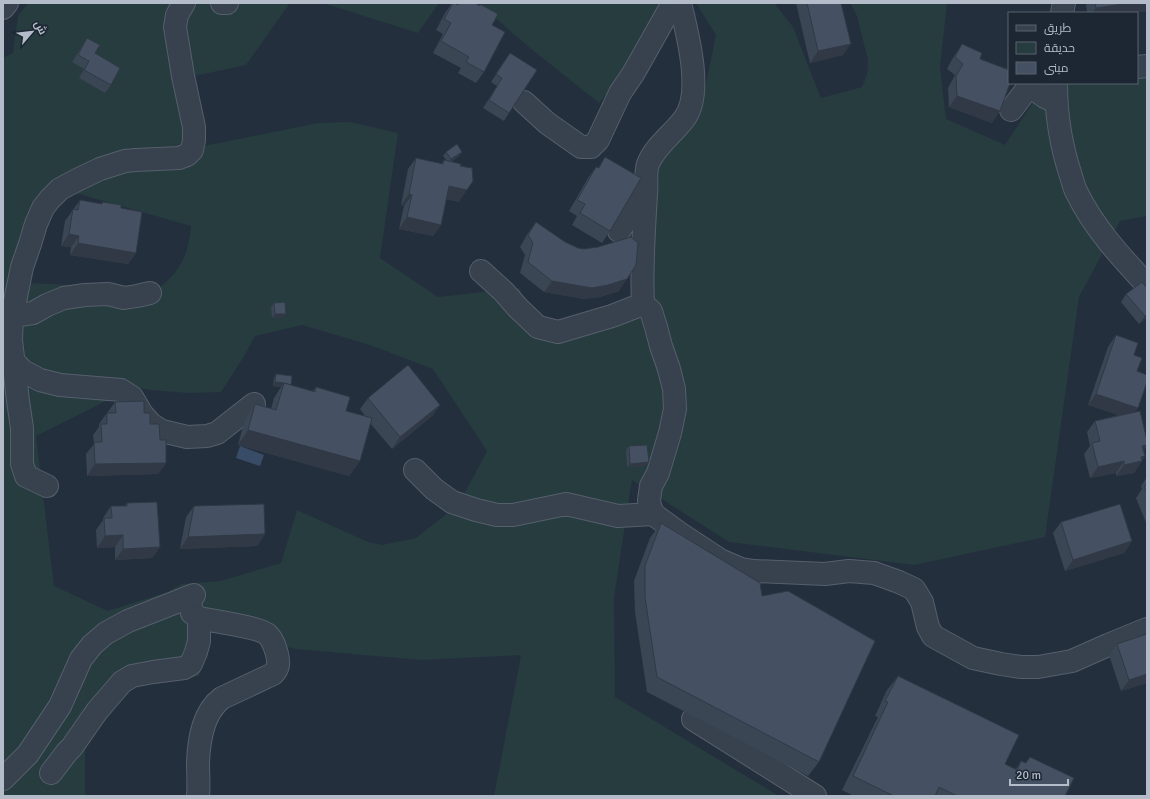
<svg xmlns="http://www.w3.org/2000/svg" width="1150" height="799" font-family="Signika,Cairo,sans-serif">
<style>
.green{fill:#263c3f;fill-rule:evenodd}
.water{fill:#394c67}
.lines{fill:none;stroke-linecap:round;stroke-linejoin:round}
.minor-casing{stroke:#565f6c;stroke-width:24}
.minor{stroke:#38414e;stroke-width:22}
.wall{fill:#3b4654}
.shaded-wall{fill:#303945}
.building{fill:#455162;stroke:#303945}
</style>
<rect width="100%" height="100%" fill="#242f3e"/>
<!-- green -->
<g class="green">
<path d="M28,3H290L246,65L194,76L199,147L318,123L350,122L398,133L380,258L438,297L519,288L549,341L653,305L656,155L703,99L716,35L696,3H774L793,27L821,98L862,87L867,75L868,60L857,16L850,3H947L940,67L946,119L1005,145L1046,83H1137V68L1147,70V216L1120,221L1079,297L1045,537L914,565L729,542L632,480L614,597L615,697L779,796H494L521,655L422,660L296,649L229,634L208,633L199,676L134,685L85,746V796H3V58L13,53L18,16ZM58,188L191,226C188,256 181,270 158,289L30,283ZM302,325L370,345L433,369L487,451L459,504L416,538L382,545L368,542L297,510L281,563L221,581L182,584L167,592L108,611L54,586L36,436L134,387L150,390L189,393L221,392L243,358L255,336Z"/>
<polygon points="323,3 439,3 418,33"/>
<polygon points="478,3 683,3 599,103 530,48"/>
</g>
<!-- water -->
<polygon class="water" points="240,446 264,455 260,466 236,458"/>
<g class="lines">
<!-- minor casing -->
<g class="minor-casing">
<g id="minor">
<polyline points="222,3 227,3"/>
<polyline points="3,8 7,3"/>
<polyline points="1062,13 1064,3"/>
<polyline points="1137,67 1147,66"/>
<path d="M1056,83C1056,114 1061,146 1071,176C1073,182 1074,188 1077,193C1094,228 1121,257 1147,285"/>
<polyline points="524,102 547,123 581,147 591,147 598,140 620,93 633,74 673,3"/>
<polyline points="1011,110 1027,89 1034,89 1045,97 1056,102"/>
<polyline points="619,231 632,211 635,200 645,192"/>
<path d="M481,271L504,292L518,308L538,327L558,332L612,316L643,304C641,267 644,230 646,194C647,186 645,171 648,164C655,146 673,134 684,119C704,94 687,32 680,3"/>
<polyline points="643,304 651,311 656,327 661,346 669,369 674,389 675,409 670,433 658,473 651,486 649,500 650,506 653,514 679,533 720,560 741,569 754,571 825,574 849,571 874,573 899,582 914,589 922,602 928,627 933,636 973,658 1001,664 1021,667 1038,667 1072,661 1108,645 1147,629"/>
<polyline points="12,316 33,313 47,305 64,298 85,295 108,294 124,298 137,296 150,293"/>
<polyline points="13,361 23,371 40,380 60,385 121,390 132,397 142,414 151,424 162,431 187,437 207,436 217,433 254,404"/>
<polyline points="415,470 434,489 452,502 476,510 497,515 513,515 566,504 618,516 653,514"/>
<polyline points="47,486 26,476 22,464 22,428 18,401 11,340 12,316 22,267 30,244 36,224 43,208 50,199 60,189 77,180 100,169 125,161 136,160 179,158 187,155 192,150 194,140 194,127 183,76 175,27 177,15 184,3"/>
<path d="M189,597L192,613L199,618C212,621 260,627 268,635C273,640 275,647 277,654C279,663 279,668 273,674L222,698C203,712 199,739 198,762C198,773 199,785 198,796"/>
<polyline points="693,719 815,796"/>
<polyline points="51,773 67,752 72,747 97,711 122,682 132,676 153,672 184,668 191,664 196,652 199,641 199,618"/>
<polyline points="3,779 28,754 60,706 81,659 92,645 106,633 128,621 194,595"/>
</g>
</g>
<!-- minor -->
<use href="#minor" class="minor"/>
</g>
<!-- wall -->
<g class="wall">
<polygon points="452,3 457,4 458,3 475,3 492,25 484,72 476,83 458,73 461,68 433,53 443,34 436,30 445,13"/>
<polygon points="796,3 841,3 843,55 810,63"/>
<polygon points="1086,3 1147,3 1147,11 1132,13 1087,13"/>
<polygon points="87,38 111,85 105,93 79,78 84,69 72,62"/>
<polygon points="962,44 980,59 992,123 949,107 948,88 955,75 947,69 954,56"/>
<polygon points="510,53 509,113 504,121 483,108 497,86 491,82"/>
<polygon points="446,152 462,152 459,156 451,162 459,202 446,199 441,225 433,236 399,229 404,206 401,205 408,169 416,158 441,164 444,160 447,161 443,156"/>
<polygon points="605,157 610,231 602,243 572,225 577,216 569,211 588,178 596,167 598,168"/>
<polygon points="80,200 101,204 103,202 121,208 136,253 128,264 70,255 71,247 61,246 65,221"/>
<polygon points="536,222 619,291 600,297 584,299 544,292 520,273 525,255 520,247 528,233"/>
<polygon points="1147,288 1147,316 1144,320 1139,324 1121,302 1126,294"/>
<polygon points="274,303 283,318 272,318 271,307"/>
<polygon points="1116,335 1134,355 1137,371 1135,412 1145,456 1134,473 1116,476 1116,473 1090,478 1084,454 1090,446 1087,432 1095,421 1119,415 1088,405 1108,347"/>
<polygon points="276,374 291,385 313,391 316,387 346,411 365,416 360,409 368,398 440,405 432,416 392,449 370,423 360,461 349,476 238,445 245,419 255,404 271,409 274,398 281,387 273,386 274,378"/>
<polygon points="115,402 144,413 160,440 166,463 158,474 87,476 86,454 94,444 93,435 99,427 99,424"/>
<polygon points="629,446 649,462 646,466 627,467 626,450"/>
<polygon points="1147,477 1147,525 1136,498 1142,489 1141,486"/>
<polygon points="127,503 160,547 152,558 115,560 115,547 97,548 96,530 103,520 103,518 111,506 125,506"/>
<polygon points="194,506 265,534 257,546 180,549 186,517"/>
<polygon points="1061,522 1132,541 1124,553 1065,571 1053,533"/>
<polygon points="661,523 762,596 819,762 808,776 647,692 635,612 634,581 650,538"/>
<polygon points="1147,634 1147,683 1121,691 1109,655 1117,644"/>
<polygon points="898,676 1005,764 1016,769 1021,761 1025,763 1030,757 1065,796 854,796 842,790 878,717 875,716 887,690"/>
</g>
<!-- shaded-wall -->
<g class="shaded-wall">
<polygon points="1130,3 1147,3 1147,11 1132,13 1092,13 1096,8"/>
<polygon points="851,44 843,55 810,63 818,51"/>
<polygon points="957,96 1000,111 992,123 949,107"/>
<polygon points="462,152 459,156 448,163 451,159"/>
<polygon points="449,186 467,190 459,202 441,197"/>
<polygon points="409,194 412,195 404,206 401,205"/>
<polygon points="407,217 441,225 433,236 399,229"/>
<polygon points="69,234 79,236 71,247 61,246"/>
<polygon points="78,243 136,253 128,264 70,255"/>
<polygon points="627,279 619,291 600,297 584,299 544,292 552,281"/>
<polygon points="275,314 286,314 283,318 272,318"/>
<polygon points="1147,314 1147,316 1144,320 1139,324 1145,316"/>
<polygon points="275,382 284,383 281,387 273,386"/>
<polygon points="1096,394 1138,408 1130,419 1088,405"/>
<polygon points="440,405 432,416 392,449 400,437"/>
<polygon points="248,430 360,461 349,476 238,445"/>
<polygon points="1147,445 1147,446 1140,456 1142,446"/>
<polygon points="1145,456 1134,473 1116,476 1124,465 1141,457"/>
<polygon points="1124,461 1116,473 1090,478 1098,467"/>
<polygon points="649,462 646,466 627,467 630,464"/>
<polygon points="166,463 158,474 87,476 95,464"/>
<polygon points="265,534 257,546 180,549 188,537"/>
<polygon points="123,535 115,547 97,548 105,536"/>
<polygon points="1132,541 1124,553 1065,571 1073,560"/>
<polygon points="160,547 152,558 115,560 123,549"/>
<polygon points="1147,674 1147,683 1121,691 1129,680"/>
</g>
<!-- building -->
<g class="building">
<polygon points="453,3 455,3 458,5 459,3 475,3 480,6 480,4 498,14 492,25 505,32 484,72 466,62 469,57 441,41 451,23 444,19"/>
<polygon points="807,3 841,3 851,44 818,51"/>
<polygon points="1095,3 1130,3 1096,8"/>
<polygon points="87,38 100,45 95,53 120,68 111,85 84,70 89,61 78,55"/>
<polygon points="962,44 982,53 980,59 1009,70 1009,83 1010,83 1000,111 957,96 956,76 963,64 955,57"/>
<polygon points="510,53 537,70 509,113 489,100 502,78 496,74"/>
<polygon points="457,144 462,152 451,159 446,152"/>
<polygon points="605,157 641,178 610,231 580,213 585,204 577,200 596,167 599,168"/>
<polygon points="416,158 443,164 444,160 461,164 460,166 472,168 473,181 467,190 449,186 441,225 407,217 412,195 409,194"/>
<polygon points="80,200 102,204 103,202 121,205 121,208 142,212 136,253 78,243 79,236 69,234 73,209 78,210"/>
<polygon points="536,222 565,242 578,248 584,249 598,247 631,237 638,243 636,265 627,279 608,285 592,288 552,281 528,262 533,243 528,235"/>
<polygon points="1142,282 1147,288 1147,314 1145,316 1126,294"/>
<polygon points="285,302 286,314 275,314 274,303"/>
<polygon points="1116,335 1138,343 1134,355 1142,358 1137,371 1147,375 1147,382 1138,408 1096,394"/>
<polygon points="408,365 440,405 400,437 368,398"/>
<polygon points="276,374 292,376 291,385 284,383 275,382"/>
<polygon points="284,383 315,392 316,387 350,397 346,411 372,418 360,461 248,430 255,404 276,410"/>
<polygon points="144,401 144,413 150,413 150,424 159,424 160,440 166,440 166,463 95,464 94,442 102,442 101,424 107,424 107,413 116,413 115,402"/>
<polygon points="1140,411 1147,441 1147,445 1142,446 1145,456 1141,457 1142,461 1124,465 1124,461 1098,467 1092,443 1100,441 1095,421"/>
<polygon points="647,445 649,462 630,464 629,446"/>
<polygon points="1147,485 1147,493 1144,486"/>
<polygon points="157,502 160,547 123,549 123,535 105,536 104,518 112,518 111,506 127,506 127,503"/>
<polygon points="264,504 265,534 188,537 194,506"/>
<polygon points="1120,504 1132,541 1073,560 1061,522"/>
<polygon points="661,523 760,583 762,596 788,591 875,641 819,762 657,677 645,597 645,566"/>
<polygon points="1147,634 1147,674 1129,680 1117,644"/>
<polygon points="898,676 1019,735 1005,764 1017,770 1021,761 1026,763 1030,757 1074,778 1065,796 957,796 939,787 935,796 894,796 853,776 888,702 885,701"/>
</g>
<!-- border -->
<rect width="1150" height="799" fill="none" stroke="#b4bcc9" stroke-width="8"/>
<!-- legend -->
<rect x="1008" y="12" width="130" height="72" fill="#1d2633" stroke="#59626f"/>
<rect x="1016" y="25" width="20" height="6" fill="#38414e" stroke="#59626f"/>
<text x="1044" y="32" font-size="12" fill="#b4bcc9">طريق</text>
<rect x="1016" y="42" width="20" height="12" fill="#263c3f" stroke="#59626f"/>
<text x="1044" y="52" font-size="12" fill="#b4bcc9">حديقة</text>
<rect x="1016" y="62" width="20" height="12" fill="#455162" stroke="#59626f"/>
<text x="1044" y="72" font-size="12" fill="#b4bcc9">مبنى</text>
<!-- north arrow -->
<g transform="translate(32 32) rotate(62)" stroke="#1d2633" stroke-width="3" paint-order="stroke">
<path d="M0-3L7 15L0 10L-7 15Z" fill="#b4bcc9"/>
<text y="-6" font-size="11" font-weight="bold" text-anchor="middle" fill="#b4bcc9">ش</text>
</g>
<!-- scale -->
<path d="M1010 779v6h58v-6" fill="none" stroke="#b4bcc9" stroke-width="2"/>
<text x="1016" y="779" font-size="12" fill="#b4bcc9" stroke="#1d2633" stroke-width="3" paint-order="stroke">20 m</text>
</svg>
